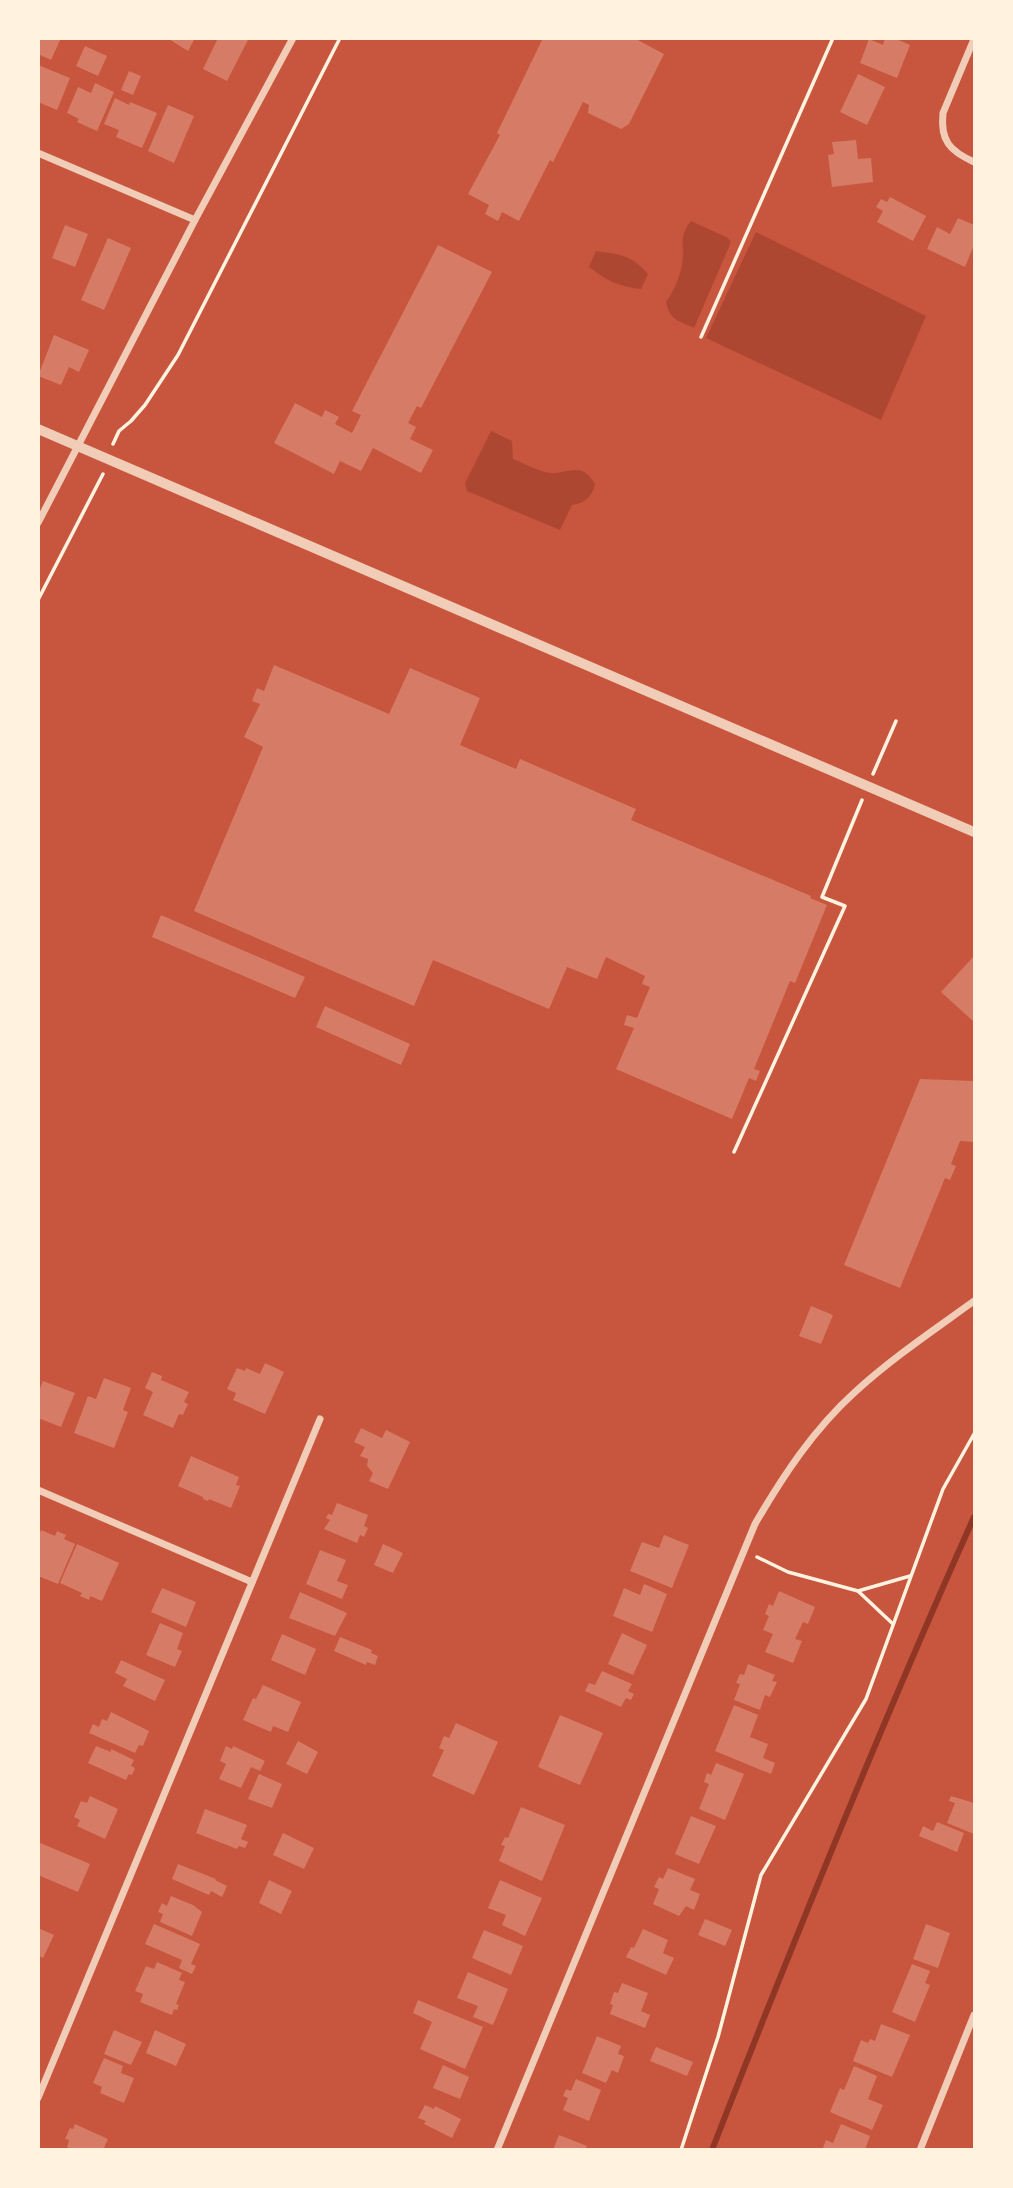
<svg xmlns="http://www.w3.org/2000/svg" width="1013" height="2188" font-family="'Sofia Sans Condensed',sans-serif">
<style>
.green{fill:#ae4732}
.lines{fill:none;stroke-linecap:round;stroke-linejoin:round}
.stream{stroke:#8f3625;stroke-width:6}
.building{fill:#d67c66}
.path{stroke:#fff3e0;stroke-width:3.5}
.minor{stroke:#f1ccb7;stroke-width:7}
.tertiary{stroke:#f1ccb7;stroke-width:10}
</style>
<rect width="100%" height="100%" fill="#c8553d"/>
<!-- green -->
<g class="green">
<path d="M691,221L728,238L731,242L694,328C677,320 670,320 666,302C676,288 683,270 683,253C682,238 682,233 691,221Z"/>
<polygon points="756,232 926,316 881,420 706,338"/>
<path d="M596,251C622,255 630,254 648,274L641,289C619,287 606,280 589,267Z"/>
<path d="M491,431L512,441L513,459C523,463 534,469 545,472C567,477 580,458 595,484C592,497 585,503 572,505L560,530L467,491L465,483Z"/>
</g>
<g class="lines">
<!-- stream -->
<path class="stream" d="M712,2150C795,1937 881,1725 974,1517"/>
</g>
<!-- building -->
<g class="building">
<polygon points="38,38 61,38 51,60 38,54"/>
<polygon points="167,38 195,38 188,51"/>
<polygon points="218,38 249,38 227,81 203,69"/>
<polygon points="543,38 634,38 664,54 629,124 621,129 588,113 589,105 583,102 553,162 550,160 519,221 502,212 498,221 485,214 489,205 468,194 500,135 497,133"/>
<polygon points="885,38 894,38 910,45 897,78 860,63 869,39 883,45"/>
<polygon points="85,46 107,56 98,76 76,66"/>
<polygon points="38,65 70,78 57,110 38,102"/>
<polygon points="129,71 141,76 133,95 121,90"/>
<polygon points="858,74 885,87 867,125 840,112"/>
<polygon points="95,83 114,92 97,131 77,122 79,119 67,113 78,87 91,93"/>
<polygon points="115,98 129,105 130,102 157,113 142,148 116,137 119,130 104,124"/>
<polygon points="168,105 194,116 174,163 148,151"/>
<polygon points="856,140 858,159 871,158 873,182 832,187 828,155 834,154 832,142"/>
<polygon points="890,197 926,216 913,241 877,222 883,211 876,207 881,199 887,202"/>
<polygon points="958,218 974,225 974,245 965,267 927,249 937,227 950,234"/>
<polygon points="65,225 88,234 75,267 52,258"/>
<polygon points="108,238 131,248 104,310 81,300"/>
<polygon points="438,245 492,272 421,408 417,406 408,423 416,427 410,439 433,450 421,473 373,448 361,471 340,461 334,474 274,443 295,403 322,417 325,410 339,417 335,424 352,433 361,415 352,411"/>
<polygon points="54,335 89,350 79,372 69,367 61,385 38,376"/>
<polygon points="274,665 389,714 410,668 480,698 460,745 516,769 520,759 636,809 631,820 811,896 810,898 827,905 795,983 790,981 754,1069 760,1071 756,1081 749,1078 732,1119 616,1069 634,1028 624,1025 627,1015 637,1018 650,987 642,984 645,976 606,957 597,979 567,967 549,1009 433,960 414,1006 194,911 263,747 244,737 260,704 252,701 257,688 264,691"/>
<polygon points="161,915 305,977 295,998 152,937"/>
<polygon points="974,956 974,1022 941,992"/>
<polygon points="325,1006 410,1044 401,1065 316,1027"/>
<polygon points="920,1079 974,1081 974,1142 960,1141 951,1164 956,1166 950,1180 945,1178 900,1288 844,1265"/>
<polygon points="811,1306 833,1315 821,1344 799,1336"/>
<polygon points="265,1363 284,1372 265,1414 233,1400 236,1393 227,1389 237,1368 245,1371 246,1368 260,1374"/>
<polygon points="152,1372 162,1376 161,1380 189,1392 184,1402 188,1404 183,1415 179,1414 173,1428 143,1415 153,1392 145,1388"/>
<polygon points="104,1378 131,1388 123,1410 128,1412 114,1448 74,1433 88,1396 96,1399"/>
<polygon points="43,1381 75,1393 61,1427 38,1418 38,1393"/>
<polygon points="361,1428 382,1438 386,1430 410,1442 388,1489 369,1481 373,1473 367,1466 368,1459 360,1456 365,1447 354,1442"/>
<polygon points="191,1456 239,1477 236,1485 240,1486 231,1508 209,1499 208,1501 203,1499 203,1497 178,1486"/>
<polygon points="337,1503 368,1515 364,1526 368,1528 364,1537 360,1535 357,1543 324,1529 330,1520 326,1518 328,1514 332,1515"/>
<polygon points="41,1530 55,1536 57,1531 66,1535 64,1539 75,1544 58,1584 38,1576 38,1537"/>
<polygon points="664,1535 689,1545 672,1588 630,1571 642,1542 659,1548"/>
<polygon points="77,1544 119,1563 102,1601 90,1596 89,1600 80,1596 82,1593 60,1583"/>
<polygon points="383,1544 403,1553 393,1573 374,1565"/>
<polygon points="320,1550 346,1560 337,1581 348,1585 342,1599 306,1584"/>
<polygon points="644,1584 667,1594 652,1632 613,1616 624,1588 640,1595"/>
<polygon points="162,1588 196,1602 186,1627 151,1612"/>
<polygon points="779,1591 815,1607 808,1624 803,1622 795,1639 802,1641 793,1663 765,1652 773,1634 763,1630 769,1616 765,1614 769,1604 773,1606"/>
<polygon points="300,1592 347,1613 335,1636 289,1618"/>
<polygon points="160,1623 183,1633 177,1649 182,1651 175,1667 146,1655"/>
<polygon points="622,1633 647,1645 633,1675 608,1664"/>
<polygon points="282,1634 316,1649 305,1675 271,1660"/>
<polygon points="340,1637 372,1650 371,1653 378,1656 375,1665 367,1662 366,1665 334,1651"/>
<polygon points="121,1660 165,1680 155,1701 123,1686 127,1679 115,1673"/>
<polygon points="748,1664 775,1675 772,1681 777,1682 770,1697 765,1695 760,1710 734,1700 740,1684 736,1683 740,1674 744,1675"/>
<polygon points="602,1671 632,1684 628,1691 634,1694 631,1700 626,1698 621,1707 585,1691 589,1683 595,1685"/>
<polygon points="263,1685 301,1702 288,1732 273,1726 271,1732 243,1720 253,1698 256,1699"/>
<polygon points="734,1705 758,1715 750,1737 768,1744 763,1758 775,1763 771,1774 715,1751"/>
<polygon points="111,1712 149,1731 143,1746 139,1745 135,1753 89,1733 93,1724 99,1727 102,1719 107,1721"/>
<polygon points="560,1715 603,1733 580,1785 538,1767"/>
<polygon points="456,1723 498,1742 474,1795 432,1776 444,1750 439,1748 444,1736 449,1738"/>
<polygon points="298,1741 318,1752 307,1774 286,1764"/>
<polygon points="96,1746 111,1752 111,1749 134,1760 131,1766 135,1768 132,1775 129,1774 126,1780 88,1763"/>
<polygon points="226,1746 232,1749 233,1746 265,1761 260,1771 251,1767 241,1788 219,1779 226,1764 220,1761"/>
<polygon points="716,1763 744,1774 725,1820 699,1809 709,1784 704,1782 707,1773 711,1775"/>
<polygon points="259,1774 282,1784 272,1808 248,1799"/>
<polygon points="90,1796 118,1809 105,1839 77,1826 80,1820 74,1817 81,1801 87,1803"/>
<polygon points="951,1796 974,1803 974,1834 947,1823 955,1803 949,1801"/>
<polygon points="521,1807 565,1825 542,1881 499,1861 505,1846 501,1845 505,1837 508,1838"/>
<polygon points="205,1809 247,1825 241,1839 248,1842 245,1848 239,1846 237,1849 196,1833"/>
<polygon points="691,1816 716,1826 699,1864 675,1854"/>
<polygon points="937,1822 964,1833 957,1852 919,1836 923,1826 933,1831"/>
<polygon points="283,1833 314,1848 304,1869 273,1855"/>
<polygon points="38,1842 90,1864 78,1892 38,1875"/>
<polygon points="178,1864 216,1879 215,1880 227,1886 222,1897 211,1891 209,1895 172,1879"/>
<polygon points="668,1868 695,1879 690,1890 700,1894 694,1910 686,1906 679,1916 653,1904 659,1889 654,1887 659,1877 663,1879"/>
<polygon points="269,1880 292,1891 281,1914 259,1903"/>
<polygon points="500,1880 542,1898 525,1936 502,1925 506,1915 488,1908"/>
<polygon points="171,1896 193,1905 202,1912 192,1936 160,1922 163,1914 158,1912 162,1903 167,1906"/>
<polygon points="705,1919 732,1930 725,1946 698,1935"/>
<polygon points="154,1924 200,1944 191,1964 196,1966 192,1974 179,1968 182,1960 145,1944"/>
<polygon points="926,1924 950,1933 938,1968 913,1959"/>
<polygon points="38,1928 54,1935 43,1958 38,1955"/>
<polygon points="643,1929 668,1940 663,1953 674,1958 666,1975 626,1957 631,1947 634,1948"/>
<polygon points="484,1930 523,1946 511,1975 472,1958"/>
<polygon points="157,1962 182,1973 179,1980 185,1982 176,2004 179,2005 177,2010 174,2009 172,2015 140,2002 143,1994 135,1991 146,1966 154,1969"/>
<polygon points="912,1964 930,1971 925,1983 930,1985 915,2022 892,2012"/>
<polygon points="468,1972 508,1989 493,2025 473,2017 478,2006 457,1998"/>
<polygon points="622,1983 648,1993 641,2011 650,2015 645,2028 610,2014 613,2005 610,2004 614,1992 618,1993"/>
<polygon points="418,2000 483,2027 465,2069 420,2049 432,2022 413,2013"/>
<polygon points="881,2024 910,2035 892,2077 853,2061 861,2040 868,2043 870,2039 875,2041"/>
<polygon points="114,2030 142,2042 131,2065 104,2054"/>
<polygon points="155,2030 186,2044 176,2066 146,2053"/>
<polygon points="597,2036 621,2046 618,2054 624,2056 618,2073 612,2070 606,2083 582,2073"/>
<polygon points="656,2047 693,2062 687,2076 650,2061"/>
<polygon points="104,2058 123,2066 121,2073 134,2078 124,2103 100,2093 102,2087 93,2083"/>
<polygon points="443,2065 469,2077 460,2099 433,2088"/>
<polygon points="854,2066 877,2076 868,2099 883,2105 872,2130 830,2112 840,2088 844,2090"/>
<polygon points="576,2079 601,2090 589,2121 563,2110 568,2098 563,2096 566,2089 571,2091"/>
<polygon points="425,2105 434,2109 435,2106 461,2119 452,2138 424,2124 426,2121 418,2118"/>
<polygon points="75,2124 108,2139 103,2150 73,2150 67,2147 69,2140 65,2139 70,2128 73,2129"/>
<polygon points="841,2124 870,2136 865,2150 823,2148 826,2140 833,2143"/>
<polygon points="559,2135 587,2146 585,2150 553,2150"/>
</g>
<g class="lines">
<!-- path -->
<g class="path">
<polyline points="701,337 833,38"/>
<polyline points="113,444 119,431 131,421 145,405 178,355 340,38"/>
<polyline points="38,600 103,474"/>
<polyline points="873,774 896,721"/>
<polyline points="734,1152 845,906 822,897 862,800"/>
<polyline points="757,1557 788,1572 858,1591 893,1624"/>
<polyline points="858,1591 910,1576"/>
<polyline points="681,2150 718,2037 761,1875 866,1699 943,1489 974,1434"/>
</g>
<!-- minor -->
<g class="minor">
<path d="M974,39L943,113C940,141 950,151 974,162"/>
<polyline points="38,153 195,220"/>
<polyline points="38,523 195,220 293,38"/>
<polyline points="38,1490 252,1582"/>
<polyline points="38,2098 320,1419"/>
<path d="M497,2150L755,1524C783,1476 813,1430 855,1392C892,1358 934,1330 974,1301"/>
<polyline points="920,2150 974,2015"/>
</g>
<!-- tertiary -->
<polyline class="tertiary" points="38,429 974,832"/>
</g>
<!-- border -->
<rect width="1013" height="2188" fill="none" stroke="#fff3e0" stroke-width="80"/>
</svg>
